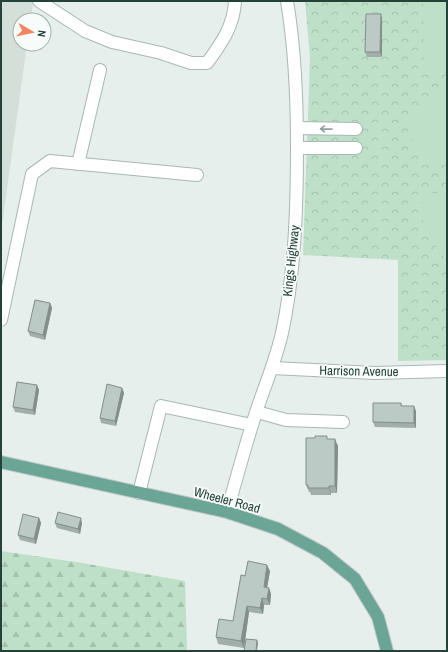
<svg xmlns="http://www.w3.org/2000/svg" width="448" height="652" font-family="'Archivo Narrow',sans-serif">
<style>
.built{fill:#d4dfda}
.forest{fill:url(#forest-firs)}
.park{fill:url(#park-crowns)}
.pitch{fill:#bfe0c8}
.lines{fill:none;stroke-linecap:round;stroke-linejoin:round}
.minor-casing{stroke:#a8b8b2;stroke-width:14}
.major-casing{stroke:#c2cac8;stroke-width:14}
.minor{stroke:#fff;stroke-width:12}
.major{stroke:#6aa596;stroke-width:12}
.wall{fill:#a1aea9}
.shaded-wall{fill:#838d89}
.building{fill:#bbcac4;stroke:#838d89}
.oneway{stroke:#92a09c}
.labels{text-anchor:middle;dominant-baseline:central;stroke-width:3.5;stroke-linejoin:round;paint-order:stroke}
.street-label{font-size:13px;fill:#24423a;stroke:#f7fbf9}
</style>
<defs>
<pattern id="forest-firs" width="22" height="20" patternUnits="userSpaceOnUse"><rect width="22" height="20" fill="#bfe0c8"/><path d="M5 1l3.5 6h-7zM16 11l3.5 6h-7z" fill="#a4c1ad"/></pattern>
<pattern id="park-crowns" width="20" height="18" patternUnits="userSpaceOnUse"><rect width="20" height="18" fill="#bfe0c8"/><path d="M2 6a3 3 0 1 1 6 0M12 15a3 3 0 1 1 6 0" fill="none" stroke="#a4c1ad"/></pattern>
</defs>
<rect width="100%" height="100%" fill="#e6efeb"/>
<!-- built -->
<polygon class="built" points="1,1 33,1 31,20 20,20 20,44 27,44 1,233"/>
<!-- forest -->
<polygon class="forest" points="1,551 82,563 185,581 187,651 1,651"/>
<!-- park -->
<polygon class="park" points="305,1 447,1 447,360 398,361 398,260 303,255 310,57"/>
<!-- pitch -->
<g class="pitch">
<polygon points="423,1 447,1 447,74 424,74"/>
<polygon points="440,85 447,86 447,165 424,165 407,128"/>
<polygon points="422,193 447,193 447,261 438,250 423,221"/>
</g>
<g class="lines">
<!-- minor casing -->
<g class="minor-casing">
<g id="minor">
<path d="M39,1L85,31L112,42L161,53L191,63H207C221,44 234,26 235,1"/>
<polyline points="297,128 356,129"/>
<polyline points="297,148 356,148"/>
<polyline points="78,164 100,70"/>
<polyline points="1,320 32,174 50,161 197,175"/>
<polyline points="272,368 375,373 447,371"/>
<polyline points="257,412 286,420 343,422"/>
<polyline points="139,493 161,406 252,425"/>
<path d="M227,512C235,483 243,454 252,425C261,394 275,364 282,333C295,272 297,208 297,146C297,98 295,49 287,1"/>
</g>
</g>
<!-- major casing -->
<g class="major-casing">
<polyline id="major" points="1,462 227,512 278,529 323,553 355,579 378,617 387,651"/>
</g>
<!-- minor -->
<use href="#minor" class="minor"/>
<!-- major -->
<use href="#major" class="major"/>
</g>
<!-- wall -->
<g class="wall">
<polygon points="382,19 382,57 367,57 365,52"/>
<polygon points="50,303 52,308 45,340 30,336 28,331"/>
<polygon points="37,385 39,390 35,415 15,412 13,407"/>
<polygon points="122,388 124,393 116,426 101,423 100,418"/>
<polygon points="401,403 402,406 416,411 416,428 375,427 373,422"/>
<polygon points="328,439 338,446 337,493 331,493 331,495 311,495 310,492 309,492 306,485"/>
<polygon points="39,518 41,523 36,544 20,540 18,535"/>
<polygon points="55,523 82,523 80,534 57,528"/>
<polygon points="270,571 267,587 269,588 271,594 270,605 264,605 263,614 249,612 244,648 218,644 216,637 233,621 245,576"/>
</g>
<!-- shaded-wall -->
<g class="shaded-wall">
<polygon points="381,14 382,19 382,57 380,52"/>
<polygon points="50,303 52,308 45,340 43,335"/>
<polygon points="37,385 39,390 35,415 33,410"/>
<polygon points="122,388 124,393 116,426 115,421"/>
<polygon points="414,406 416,411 416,428 414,423"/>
<polygon points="335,439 338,446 337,493 335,486"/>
<polygon points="329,486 331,493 331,495 329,488"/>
<polygon points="39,518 41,523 36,544 34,539"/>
<polygon points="81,518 82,523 80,534 78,529"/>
<polygon points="267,565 270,571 266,594 264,587"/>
<polygon points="269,588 271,594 270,605 267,599"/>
<polygon points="262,598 264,605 263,614 260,608"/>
<polygon points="247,606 249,612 244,648 241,641"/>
<polygon points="257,640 258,643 257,651 256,651"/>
</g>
<!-- building -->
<g class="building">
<polygon points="366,14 381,14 380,52 365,52"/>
<polygon points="35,300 50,303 43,335 28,331"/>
<polygon points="17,382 37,385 33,410 13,407"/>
<polygon points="107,384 122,388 115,421 100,418"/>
<polygon points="373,403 401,403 401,406 414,406 414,423 373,422"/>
<polygon points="315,436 327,436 327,439 335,439 335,486 329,486 329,488 308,488 308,485 306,485 306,438 315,438"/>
<polygon points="58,512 81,518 78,529 55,523"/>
<polygon points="23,514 39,518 34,539 18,535"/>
<polygon points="248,561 267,565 264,587 269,588 267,599 262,598 260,608 247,606 241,641 216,637 219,619 233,621 241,575 245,576"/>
<polygon points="246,639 257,640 256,651 244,651"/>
</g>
<!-- one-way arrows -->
<defs><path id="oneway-shaft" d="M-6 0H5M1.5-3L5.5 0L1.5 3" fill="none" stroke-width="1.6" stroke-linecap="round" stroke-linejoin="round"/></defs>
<use class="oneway" href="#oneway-shaft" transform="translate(326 129) rotate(-179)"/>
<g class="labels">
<!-- street labels -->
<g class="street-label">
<text transform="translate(291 261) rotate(-84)">Kings Highway</text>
<text transform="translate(359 371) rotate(1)">Harrison Avenue</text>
<text transform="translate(227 500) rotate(15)">Wheeler Road</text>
</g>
</g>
<!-- border -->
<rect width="448" height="652" fill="none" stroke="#24423a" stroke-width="4"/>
<!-- north arrow -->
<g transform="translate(32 32) rotate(99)"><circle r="19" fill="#f7fbf9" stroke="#a3b1ad"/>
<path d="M0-3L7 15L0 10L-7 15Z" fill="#f4845f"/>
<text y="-6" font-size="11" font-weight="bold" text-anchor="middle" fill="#24423a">N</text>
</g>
</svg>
